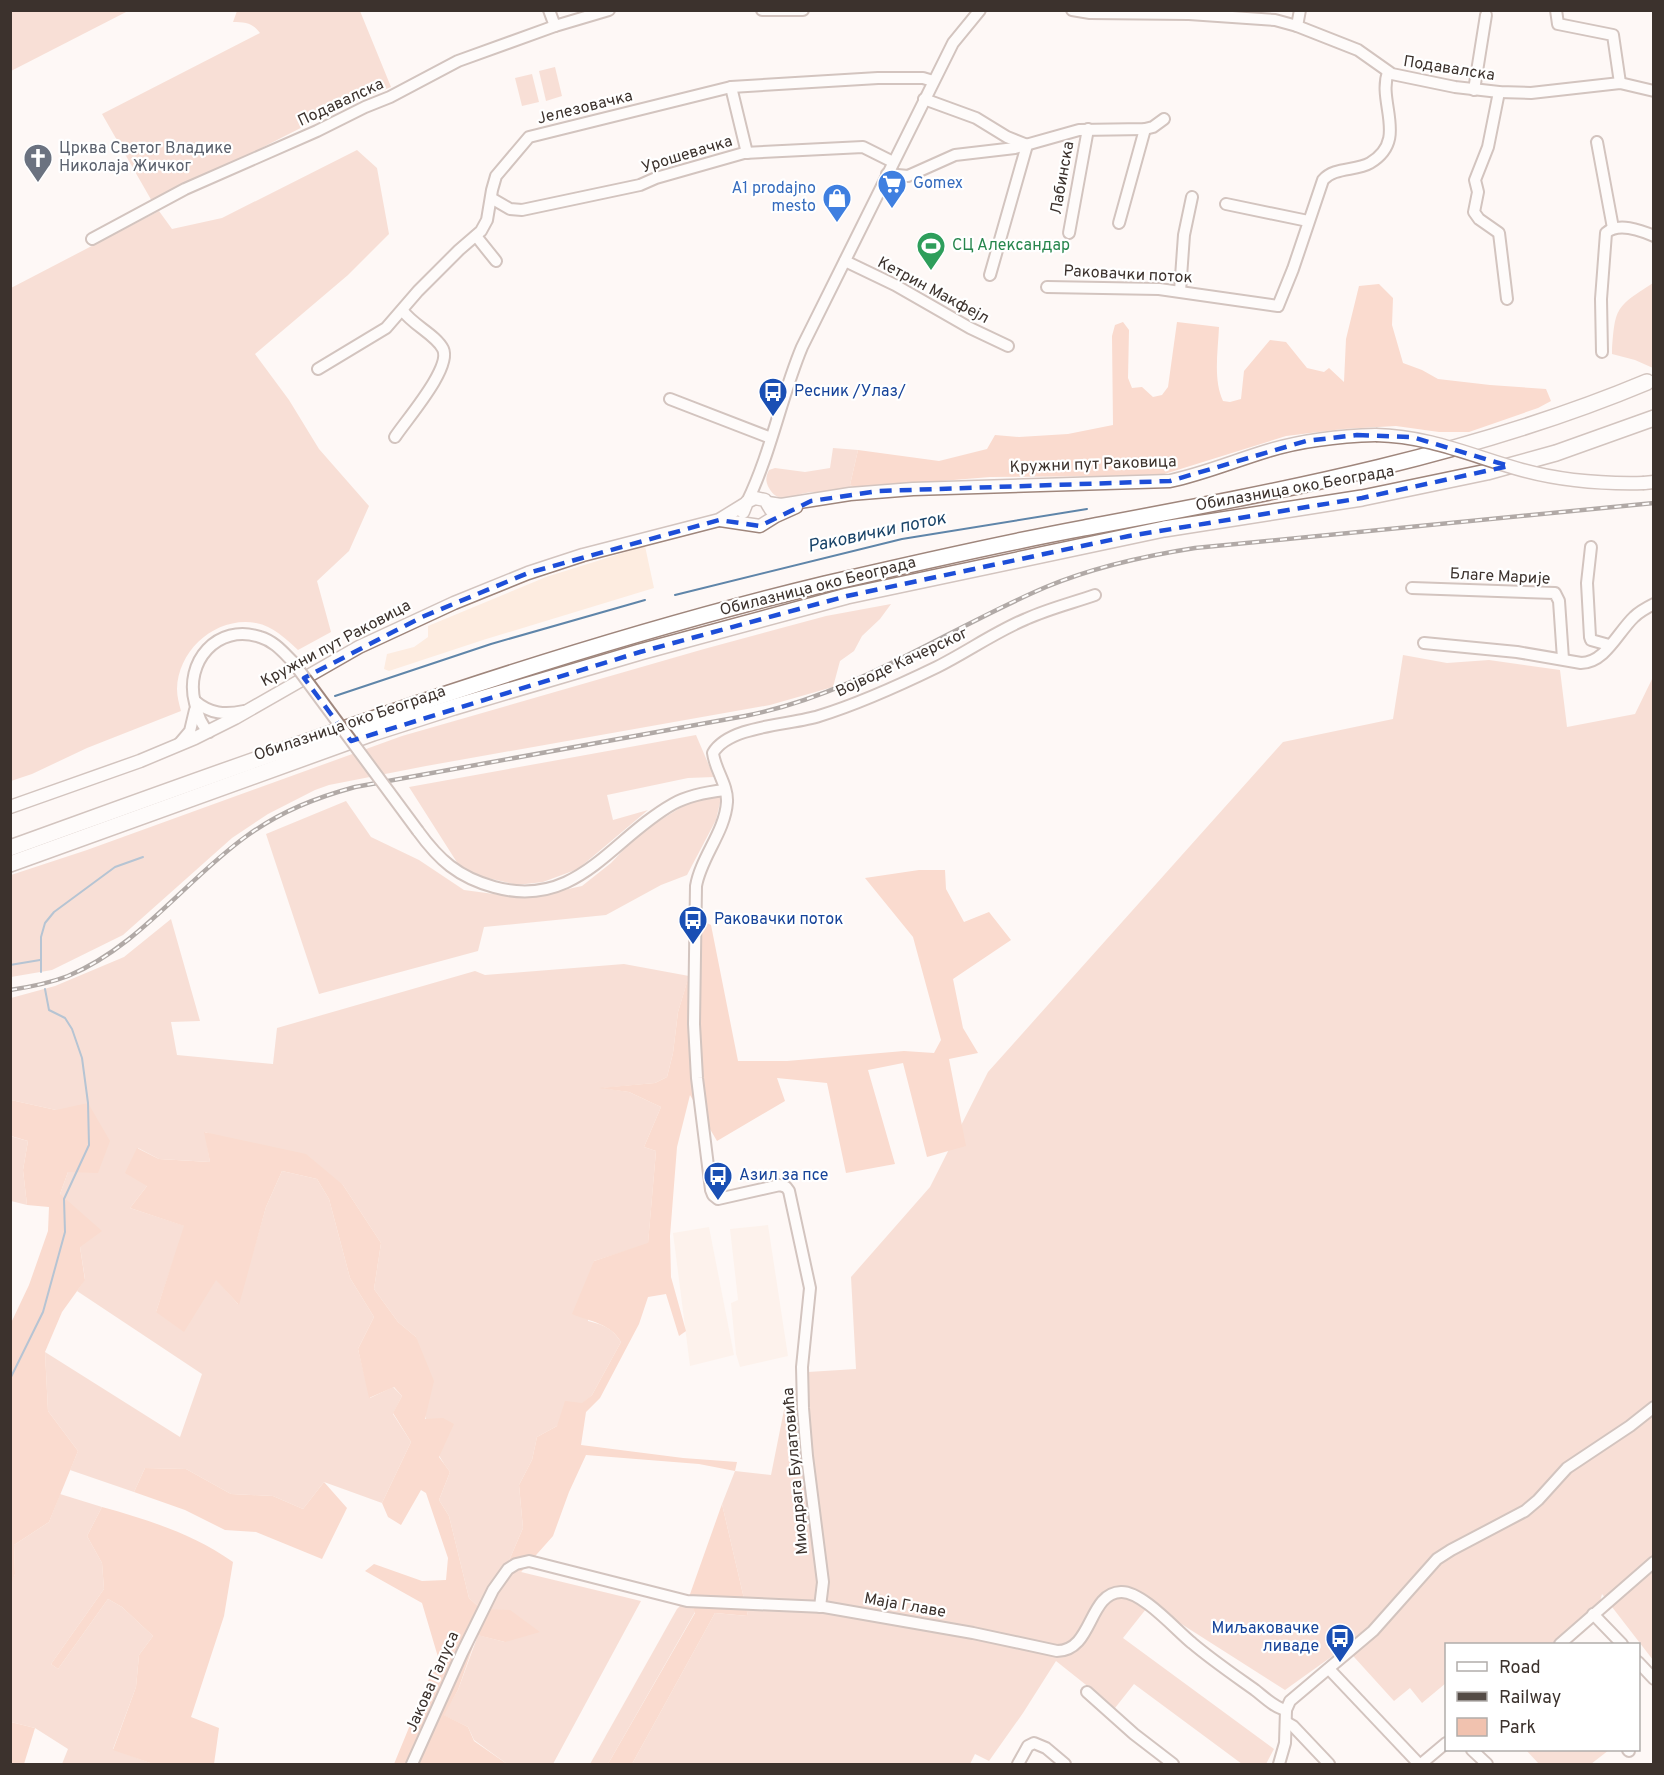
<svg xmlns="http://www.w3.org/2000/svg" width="1664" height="1775" font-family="Overpass,sans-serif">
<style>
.industrial{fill:#fdece0}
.green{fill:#f1c2af}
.forest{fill:#f6b89f}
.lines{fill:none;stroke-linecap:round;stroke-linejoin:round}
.stream{stroke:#5f85a9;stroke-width:2}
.minor-casing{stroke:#9f867c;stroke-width:14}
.major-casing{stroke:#9f867c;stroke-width:15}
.highway-casing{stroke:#9f867c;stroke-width:18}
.minor{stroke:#fff;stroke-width:10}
.major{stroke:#fff;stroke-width:12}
.highway{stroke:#fff;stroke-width:15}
.rail-casing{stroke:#544b46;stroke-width:4.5}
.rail{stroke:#fff;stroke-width:2;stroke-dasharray:7;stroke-linecap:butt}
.minor-bridge-casing{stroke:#9f867c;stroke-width:14;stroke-linecap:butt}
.major-bridge-casing{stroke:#9f867c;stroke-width:15;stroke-linecap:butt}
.minor-bridge{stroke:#fff;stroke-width:10}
.major-bridge{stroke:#fff;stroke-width:12}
.marked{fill:none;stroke:#1d4ed8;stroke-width:4.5;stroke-dasharray:12 8;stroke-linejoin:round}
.labels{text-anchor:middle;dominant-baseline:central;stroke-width:4.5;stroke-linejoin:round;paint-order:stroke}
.street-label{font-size:16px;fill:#3c322d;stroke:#fff}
.worship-label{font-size:16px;fill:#5b616d;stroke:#fff;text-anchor:start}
.shop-label{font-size:16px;fill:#366cbe;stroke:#fff;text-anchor:start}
.leisure-label{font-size:16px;fill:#27864d;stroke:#fff;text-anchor:start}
.transit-label{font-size:16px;fill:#164399;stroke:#fff;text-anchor:start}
.water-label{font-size:18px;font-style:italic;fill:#194368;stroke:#fff}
</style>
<rect width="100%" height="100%" fill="#fef8f6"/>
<!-- industrial -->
<g class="industrial">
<polygon points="645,546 654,588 483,640 389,671 384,669 387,654 414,647 428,637 428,626 546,577"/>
<polygon points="768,1225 788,1356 740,1367 736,1354 731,1303 738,1300 730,1229"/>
<polygon points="709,1227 734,1355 690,1366 673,1233"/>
</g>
<!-- green -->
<g class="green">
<polygon points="11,10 128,10 128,11 11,71"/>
<path d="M237,11H360L391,87L334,111L153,203L102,114L260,33C253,23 245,22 233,22Z"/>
<polygon points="555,67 562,96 546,101 539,71"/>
<polygon points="532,74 539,102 522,106 515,78"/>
<path d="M357,150L377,168L389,234L348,275L255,354L289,400L319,449L369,506L349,551L317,581L331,632L298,650C286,639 273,626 256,623C217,616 178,649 177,689C177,696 179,704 181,711L87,748L32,774L11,781V288L159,211L172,229L222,218Z"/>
<path d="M1653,283V368L1635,360L1612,354V351C1615,307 1616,307 1653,283Z"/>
<path d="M833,448L858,450L850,485L856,488C846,490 834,494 824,495C821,495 818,493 815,492C798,491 780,508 769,488C765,481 766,476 769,470L775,468L805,472L830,468Z"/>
<polygon points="891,604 880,619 862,636 854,651 840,661 833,687 770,705 426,766 329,785 315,790 268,814 232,838 123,935 52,970 11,977 11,875 87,850 402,736 704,649 826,616"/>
<polygon points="1403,655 1447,663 1489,660 1560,670 1567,727 1635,714 1653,677 1653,1660 1602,1594 1600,1602 1554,1644 1446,1644 1446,1683 1422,1703 1410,1688 1394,1701 1345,1647 1285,1690 1150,1604 1123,1638 1274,1749 1266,1764 1242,1764 1134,1684 1115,1708 1056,1661 1023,1713 989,1761 975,1754 970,1764 632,1764 715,1613 748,1616 722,1504 735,1471 771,1475 786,1400 808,1372 856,1369 851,1277 930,1187 988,1072 1283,742 1393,719"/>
<polygon points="696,735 714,777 688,778 607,795 613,820 648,810 578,869 543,882 517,885 475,875 458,864 409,787"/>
<polygon points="722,794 716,820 687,875 661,885 606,915 484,927 478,951 319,994 266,834 346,801 371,837 419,860 464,890 509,896 536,896 582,886 611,863 630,843 651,826 683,806 705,797"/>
<path d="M171,919L200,1021L171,1022L177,1055L273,1064L277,1028L475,971L485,975L624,964L689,976L678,1012L673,1053L667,1077L655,1083L603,1088L629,1092L661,1107L644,1147L656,1151L648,1244L594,1261L588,1321C604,1325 612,1328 621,1342L592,1395L557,1426L537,1437L532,1460L519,1485L523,1528L508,1563L521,1572L641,1601L553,1764H507L474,1740L468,1727L443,1715L458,1690L478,1635L505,1642L481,1609L469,1598L449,1516L439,1500L450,1472C420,1434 421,1383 416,1337L398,1322L374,1289L381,1243L343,1185L205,1132L210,1162L159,1159L138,1148L147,1186L130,1208L185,1226L156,1312L216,1279L238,1304L266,1207L282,1171L317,1179L329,1199L350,1278L374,1317L358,1349L370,1398L393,1387L402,1396L393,1414L411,1442L382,1503L324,1482L303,1509L273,1496L231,1494L186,1469L145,1468L134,1492L70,1470L78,1451L48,1411L45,1352L180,1437L202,1374L77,1291L85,1279L80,1247L60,1194L68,1172L56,1110L11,1100V998L55,986L124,957Z"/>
<polygon points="10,1136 28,1141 23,1170 27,1205 11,1201"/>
<polygon points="60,1494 102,1507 87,1536 102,1563 104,1589 51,1664 58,1669 108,1599 122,1607 153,1636 139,1655 136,1687 113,1749 153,1764 62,1764 68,1749 35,1728 11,1722 10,1585 15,1574 14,1545 49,1522"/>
<polygon points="689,1597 695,1612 608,1764 590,1764 677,1609"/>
<polygon points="1526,1750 1609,1750 1591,1764 1539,1764"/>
</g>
<!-- forest -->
<g class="forest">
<path d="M1379,284L1393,298L1392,325L1403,363L1422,370L1438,379L1490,385L1546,389L1551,401L1538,408L1469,432H1439L1396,426L1343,429L1286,436L1158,476L990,477L856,488L850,485L858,450L939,461L987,449L995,435L1019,437L1068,434L1113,425L1112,336L1115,325L1123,322L1129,330L1128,378L1132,388L1142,387L1153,397L1162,395L1168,387L1177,322L1219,327C1218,351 1213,380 1223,401L1230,402L1241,399L1244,371L1270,340L1286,342L1307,368L1324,372L1329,368L1344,382L1346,339L1359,286Z"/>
<path d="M919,870H945L946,889L964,922L989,912L1011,940L953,979L963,1028L978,1053L949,1059L966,1146L927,1157L903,1063L868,1070L895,1164L846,1173L827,1083L777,1078L785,1101L717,1141L690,1095L677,1147L670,1236L671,1277L686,1331L679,1336L666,1294L648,1297L639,1324L600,1398L586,1412L581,1445L683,1458L737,1462L735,1471L699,1464L586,1455L569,1492L553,1536L521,1572L508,1563L523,1528L519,1485L532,1460L537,1437L557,1426L565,1401L582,1403L592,1395L621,1342C610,1323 591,1322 572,1314L594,1261L648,1243L656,1151L644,1147L661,1107L629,1092L599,1088L655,1083L667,1077L673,1053L678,1012L705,922L711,925L738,1061H787L904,1051L934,1053L941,1040L913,937L865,878Z"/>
<polygon points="11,1100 56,1110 88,1103 110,1141 98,1173 68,1172 60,1194 102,1231 80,1247 85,1280 62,1312 45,1352 48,1411 78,1451 49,1522 14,1545 15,1574 11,1585 11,1323 29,1285 48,1231 49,1207 27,1205 23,1170 28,1141 11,1136"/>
<polygon points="204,1132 306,1154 343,1185 381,1243 374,1289 398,1322 416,1337 434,1381 425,1419 443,1418 454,1424 439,1457 450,1472 439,1500 449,1516 469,1598 481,1609 510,1610 540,1632 505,1642 477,1635 458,1690 444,1715 468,1727 474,1741 507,1764 394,1764 438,1657 422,1603 365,1571 374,1564 422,1581 446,1580 448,1558 426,1493 421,1490 401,1525 388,1517 382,1503 411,1442 393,1413 402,1396 394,1387 369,1398 358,1349 374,1317 350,1278 329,1199 317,1179 282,1171 266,1207 239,1305 216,1280 184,1332 156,1312 184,1226 130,1208 147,1186 125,1173 137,1148 159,1159 210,1162"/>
<polygon points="145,1468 186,1469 231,1494 273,1496 303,1509 324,1482 347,1508 322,1559 256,1532 225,1530 185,1510 134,1492"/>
<polygon points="722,1504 748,1616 715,1613 632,1764 608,1764 695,1613 689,1597"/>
<path d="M102,1507C149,1520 193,1534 233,1562L224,1616L191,1717L219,1728L214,1764H153L113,1750L136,1687L139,1655L153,1636L122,1607L108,1599L58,1669L51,1664L104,1589L102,1563L87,1536Z"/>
<polygon points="11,1722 35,1728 24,1764 11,1764"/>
</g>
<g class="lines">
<!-- stream -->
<g class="stream">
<polyline points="675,595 902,539 1087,509"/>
<polyline points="335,696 491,644 645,600"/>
<polyline points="10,965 40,960"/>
<polyline points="41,972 41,937 45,923 54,912 115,867 143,857"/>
<polyline points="10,1379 43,1312 65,1232 64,1199 89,1145 88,1103 82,1058 72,1029 65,1018 49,1010 45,989"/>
</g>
<!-- minor casing -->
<g class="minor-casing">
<g id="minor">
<polyline points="549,10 555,26"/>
<polyline points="762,10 803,10"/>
<polyline points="1072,10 1090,13 1189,14 1275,20 1297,26 1358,50 1392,74 1455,87 1499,92 1531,93 1620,83 1654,91"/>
<polyline points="1556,10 1558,24 1613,35 1620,83"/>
<polyline points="1297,26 1300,10"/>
<polyline points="731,87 747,153"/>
<polyline points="1474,90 1486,15"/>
<polyline points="1499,92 1488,147 1475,180 1478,192 1474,212 1479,219 1499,233 1507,299"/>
<polyline points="924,99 976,118 1007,137 1027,145"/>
<polyline points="1597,142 1613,228"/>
<polyline points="887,174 908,176 955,155 1015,148 1079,130 1145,129 1153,127 1164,119"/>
<polyline points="491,198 510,209 522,210 640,185 656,178 744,153 863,147 893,162"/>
<polyline points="1226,204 1308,221"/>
<polyline points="1119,223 1145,129"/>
<polyline points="1069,233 1088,129"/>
<polyline points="476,236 496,261"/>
<polyline points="92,239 185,189 317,131 365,107 390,97 458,61 555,26 609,10"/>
<polyline points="845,261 895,285 970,328 1008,346"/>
<polyline points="990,275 1027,145"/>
<path d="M1047,287L1159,289L1278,306L1293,269L1323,180C1334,167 1356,171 1370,163C1409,140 1377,103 1388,72"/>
<polyline points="1180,291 1184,235 1192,197"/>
<path d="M1602,352L1601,299L1606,233C1618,222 1640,230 1654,236"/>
<polyline points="318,369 386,328 418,291 459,250 481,231 487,220 492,190 496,176 529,137 731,87 878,78 923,78 933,81"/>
<polyline points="670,399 771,438"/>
<path d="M395,437C406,420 452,368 443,349C436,335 413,325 403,311"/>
<path d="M747,502C771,453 781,397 802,347L953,43L980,10"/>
<polyline points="1591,547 1587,583 1590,637 1591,640 1609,645"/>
<polyline points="1412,588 1555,593 1559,601 1563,659"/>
<path d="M1424,643L1517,652L1581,663C1605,663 1618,632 1634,617C1639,612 1646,608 1654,604"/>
<path d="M195,701C210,714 225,715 244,711"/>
<path d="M209,732C200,724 198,714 195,703C184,662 217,623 260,637C274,641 283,652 293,662"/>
<polyline points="179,744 190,731 195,710"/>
<path d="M418,831C439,860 458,877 494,887C577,910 611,839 673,804C689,795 707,792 725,790"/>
<path d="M820,1607L823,1582L807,1456L803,1408L802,1367L810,1288L789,1191L786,1187L780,1185L718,1199L713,1195L711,1190L697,1078L694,1024L696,886C701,857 725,832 727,802C728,785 715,770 713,753C729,725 792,725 819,716C858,704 900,685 937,667C967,652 995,632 1026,619C1048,609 1072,603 1095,595"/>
<polyline points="1593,1614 1622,1644"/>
<polyline points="1560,1644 1654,1562"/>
<polyline points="1638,1662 1654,1679"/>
<polyline points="1329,1669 1419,1764"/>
<polyline points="1087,1692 1134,1734 1173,1764"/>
<polyline points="1286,1722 1293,1726 1329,1764"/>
<polyline points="1472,1750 1487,1764"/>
<polyline points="1628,1750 1629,1751"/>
<path d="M412,1764L462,1653L493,1590L508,1569L516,1564L529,1561L687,1601L824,1607L973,1633L1057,1651C1093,1651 1088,1593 1121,1592C1142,1591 1176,1630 1192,1643C1212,1660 1234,1675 1255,1690C1264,1697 1275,1708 1286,1710"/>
<polyline points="1018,1764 1028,1746 1034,1743 1046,1748 1065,1764"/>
<polyline points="1279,1764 1285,1743 1286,1710 1290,1701 1373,1631 1437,1559 1451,1550 1525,1511 1538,1500 1567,1468 1630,1426 1654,1407"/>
<polyline points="1421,1764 1446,1743"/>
</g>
</g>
<!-- major casing -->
<g class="major-casing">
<g id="major">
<polyline points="1644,483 1654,482"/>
<path d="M768,503L781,505L850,494L913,489L1170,481C1203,474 1234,461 1267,451C1303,440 1338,436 1376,435"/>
<polyline points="743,512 747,502 755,498 765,500 771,510"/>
<polyline points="720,520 760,526 776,516 796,507"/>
<polyline points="10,807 140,761 195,738 235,718 359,647 454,603 528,573 583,555 719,520 745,504"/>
</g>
</g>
<!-- highway casing -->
<g class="highway-casing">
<g id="highway">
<path d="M10,848C279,751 547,651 825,584C911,564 998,544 1084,528C1275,492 1468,457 1647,382"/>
<polyline points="10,864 373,733 454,707 640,652 847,596 1164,529 1362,498 1487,472 1556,453 1654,418"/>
</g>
</g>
<!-- minor -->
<use href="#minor" class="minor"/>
<!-- major -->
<use href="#major" class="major"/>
<!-- highway -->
<use href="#highway" class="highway"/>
<!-- rail casing -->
<g class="rail-casing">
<path id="rail" d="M10,990C30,987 50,983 68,976C140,946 186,879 248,835C282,811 315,798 355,787L745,716C856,694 943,631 1046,587C1094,567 1144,556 1195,548L1654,503"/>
</g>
<!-- rail -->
<use href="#rail" class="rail"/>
<!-- minor-bridge casing -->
<g class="minor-bridge-casing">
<polyline id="minor-bridge" points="293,662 418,831"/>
</g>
<!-- major-bridge casing -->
<g class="major-bridge-casing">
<path id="major-bridge" d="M1376,435C1429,436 1472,456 1522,470C1562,481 1603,484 1644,483"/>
</g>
<!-- minor-bridge -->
<use href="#minor-bridge" class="minor-bridge"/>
<!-- major-bridge -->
<use href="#major-bridge" class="major-bridge"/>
</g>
<!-- marked area -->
<path d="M0 0H1664V1775H0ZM1357,435L1412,437L1509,466L1362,498L1129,536L847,596L640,652L351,741L304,678L422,617L528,573L719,520L760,526L811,501L879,491L1170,481L1306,441Z" fill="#fef8f6" fill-opacity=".55" fill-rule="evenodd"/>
<path class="marked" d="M1357,435L1412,437L1509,466L1362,498L1129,536L847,596L640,652L351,741L304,678L422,617L528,573L719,520L760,526L811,501L879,491L1170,481L1306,441Z"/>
<!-- icons -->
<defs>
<g id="church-pin" transform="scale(1.5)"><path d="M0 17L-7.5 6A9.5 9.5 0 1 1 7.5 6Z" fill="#6b7280" stroke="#fff"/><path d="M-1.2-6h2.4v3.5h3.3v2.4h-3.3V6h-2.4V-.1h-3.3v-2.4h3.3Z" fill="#fff"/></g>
<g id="supermarket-pin" transform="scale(1.5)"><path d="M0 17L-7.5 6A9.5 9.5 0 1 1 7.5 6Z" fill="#3f7fe0" stroke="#fff"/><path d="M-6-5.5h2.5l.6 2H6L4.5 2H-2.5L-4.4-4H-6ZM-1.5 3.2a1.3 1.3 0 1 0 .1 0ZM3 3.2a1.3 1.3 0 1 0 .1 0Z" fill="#fff"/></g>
<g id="shop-pin" transform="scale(1.5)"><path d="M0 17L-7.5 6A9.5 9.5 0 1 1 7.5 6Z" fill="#3f7fe0" stroke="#fff"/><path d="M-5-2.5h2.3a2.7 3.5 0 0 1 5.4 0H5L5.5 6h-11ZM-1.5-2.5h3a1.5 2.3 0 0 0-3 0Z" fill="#fff"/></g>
<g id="stadium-pin" transform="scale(1.5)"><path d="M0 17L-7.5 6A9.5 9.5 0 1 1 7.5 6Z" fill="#2e9e5b" stroke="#fff"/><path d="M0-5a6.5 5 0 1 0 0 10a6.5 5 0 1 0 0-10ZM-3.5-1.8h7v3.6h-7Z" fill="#fff"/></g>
<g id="bus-pin" transform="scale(1.5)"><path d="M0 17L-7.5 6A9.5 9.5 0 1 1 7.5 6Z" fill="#1a4fb4" stroke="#fff"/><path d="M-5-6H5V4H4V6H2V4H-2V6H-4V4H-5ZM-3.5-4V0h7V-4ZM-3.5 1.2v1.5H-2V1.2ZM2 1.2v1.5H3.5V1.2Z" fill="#fff"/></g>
</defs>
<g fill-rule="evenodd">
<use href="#church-pin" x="38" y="158"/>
<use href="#supermarket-pin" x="892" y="184"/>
<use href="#shop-pin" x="837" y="198"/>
<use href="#stadium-pin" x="931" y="246"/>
<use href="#bus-pin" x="773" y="392"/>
<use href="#bus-pin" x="693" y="920"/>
<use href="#bus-pin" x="718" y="1176"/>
<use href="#bus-pin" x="1340" y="1638"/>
</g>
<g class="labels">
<!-- street labels -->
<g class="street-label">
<text transform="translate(1449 69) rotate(9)">Подавалска</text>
<text transform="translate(341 103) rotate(-25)">Подавалска</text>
<text transform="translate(585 108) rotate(-14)">Јелезовачка</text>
<text transform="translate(687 155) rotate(-17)">Урошевачка</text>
<text transform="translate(1063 178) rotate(-80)">Лабинска</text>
<text transform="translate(1128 275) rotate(3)">Раковачки поток</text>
<text transform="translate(933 291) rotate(28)">Кетрин Макфејл</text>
<text transform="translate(1093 465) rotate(-2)">Кружни пут Раковица</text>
<text transform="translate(1295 489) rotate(-10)">Обилазница око Београда</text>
<text transform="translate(1500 577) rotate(3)">Благе Марије</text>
<text transform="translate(818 587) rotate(-14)">Обилазница око Београда</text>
<text transform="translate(336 644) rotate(-28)">Кружни пут Раковица</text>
<text transform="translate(902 663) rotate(-25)">Војводе Качерског</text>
<text transform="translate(350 724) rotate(-19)">Обилазница око Београда</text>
<text transform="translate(796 1471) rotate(-95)">Миодрага Булатовића</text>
<text transform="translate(905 1606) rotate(10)">Маја Главе</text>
<text transform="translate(433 1682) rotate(-66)">Јакова Галуса</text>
</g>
<!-- worship labels -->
<g class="worship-label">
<text x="59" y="149">Црква Светог Владике<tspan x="59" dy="18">Николаја Жичког</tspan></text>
</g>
<!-- shop labels -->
<g class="shop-label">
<text x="913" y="184">Gomex</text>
<text x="816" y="189" text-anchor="end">A1 prodajno<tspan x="816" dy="18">mesto</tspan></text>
</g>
<!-- leisure labels -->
<g class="leisure-label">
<text x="952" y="246">СЦ Александар</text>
</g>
<!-- transit labels -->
<g class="transit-label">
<text x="794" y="392">Ресник /Улаз/</text>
<text x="714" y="920">Раковачки поток</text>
<text x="739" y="1176">Азил за псе</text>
<text x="1319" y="1629" text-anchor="end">Миљаковачке<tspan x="1319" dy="18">ливаде</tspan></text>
</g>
<!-- water labels -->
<g class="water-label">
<text transform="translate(877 533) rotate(-12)">Раковички поток</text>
</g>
</g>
<!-- border -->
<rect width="1664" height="1775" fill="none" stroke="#3c322d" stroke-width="24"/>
<!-- legend -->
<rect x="1445" y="1643" width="195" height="108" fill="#ffffff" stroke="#b1adab" stroke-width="1.5"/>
<rect x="1457" y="1662" width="30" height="9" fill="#ffffff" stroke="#b1adab" stroke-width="1.5"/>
<text x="1499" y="1673" font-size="18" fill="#3c322d">Road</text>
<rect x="1457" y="1692" width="30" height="9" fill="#544b46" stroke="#b1adab" stroke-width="1.5"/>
<text x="1499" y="1703" font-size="18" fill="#3c322d">Railway</text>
<rect x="1457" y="1718" width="30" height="18" fill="#f1c2af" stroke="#b1adab" stroke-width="1.5"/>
<text x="1499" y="1733" font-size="18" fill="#3c322d">Park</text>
</svg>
